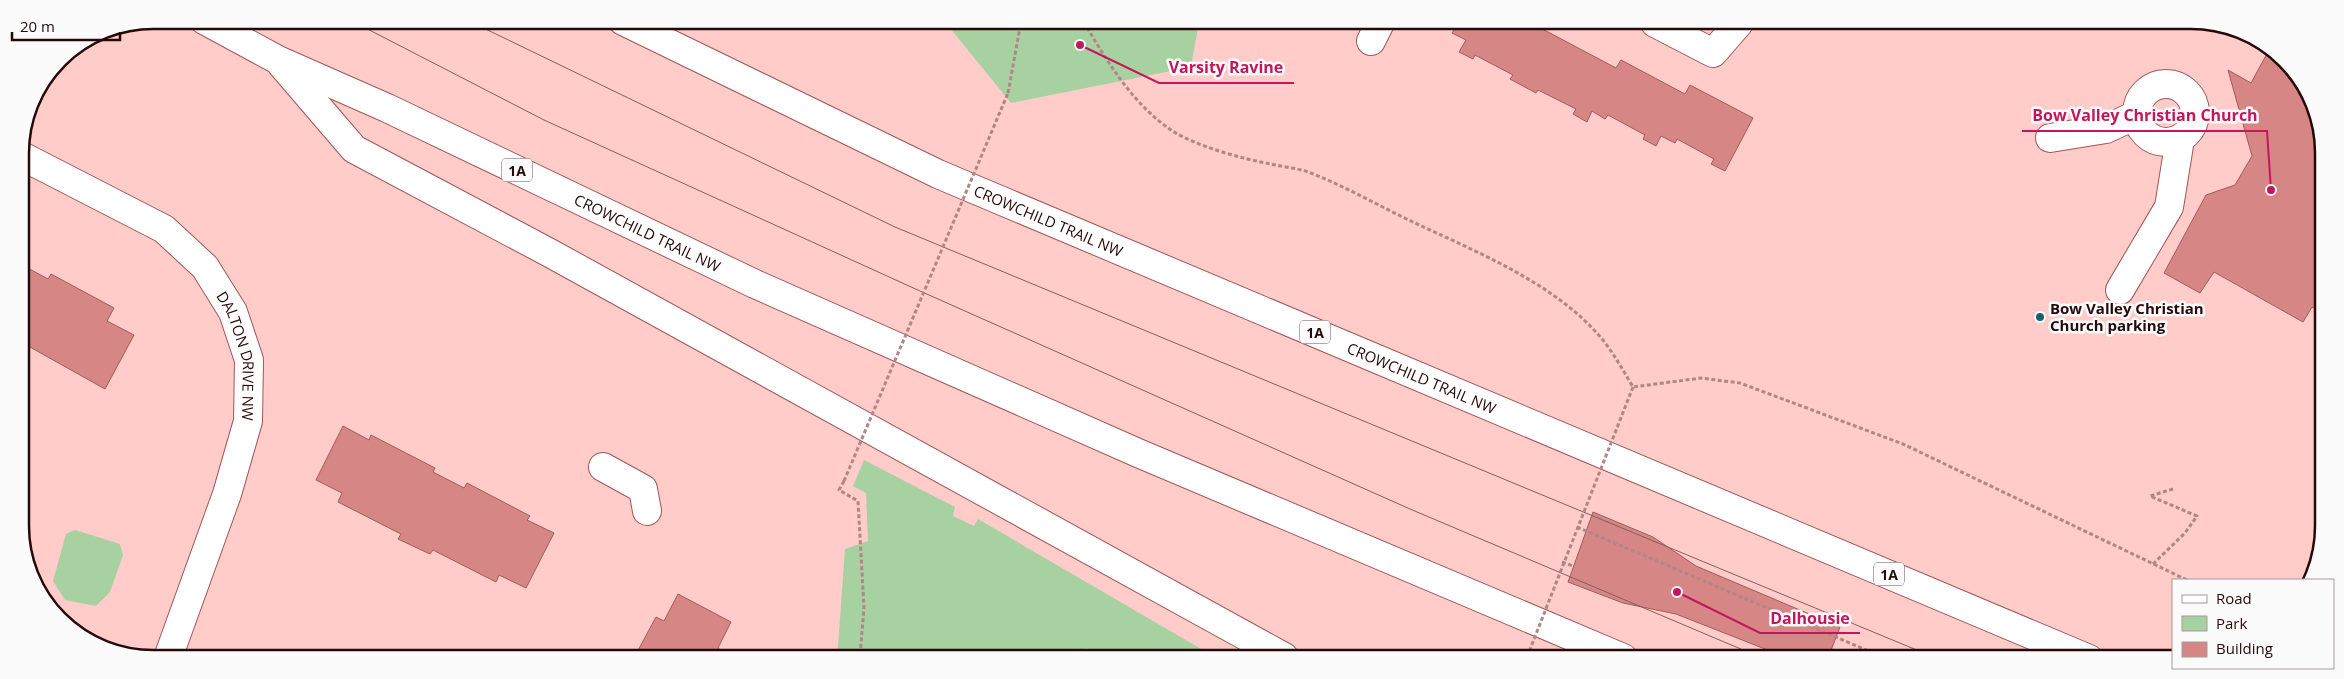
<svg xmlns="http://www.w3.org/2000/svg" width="2344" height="679" font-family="'Open Sans',sans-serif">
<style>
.green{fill:#a8d1a1}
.building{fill:#d68685;stroke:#a35a5a}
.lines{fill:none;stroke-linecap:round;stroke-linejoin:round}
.minor-casing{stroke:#a05757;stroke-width:30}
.highway-casing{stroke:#a05757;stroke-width:30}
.path{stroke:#b18685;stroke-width:3;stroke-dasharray:4 2.5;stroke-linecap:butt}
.minor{stroke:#fff;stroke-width:28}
.highway{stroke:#fff;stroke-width:28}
.tram{stroke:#855e5e;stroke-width:1}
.path-bridge{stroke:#b18685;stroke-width:3;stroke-dasharray:4 2.5;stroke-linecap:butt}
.poi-dot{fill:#146468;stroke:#fbfbfb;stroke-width:2}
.labels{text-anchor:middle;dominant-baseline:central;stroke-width:5;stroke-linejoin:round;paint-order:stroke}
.shield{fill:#fbfbfb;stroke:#665252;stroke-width:1}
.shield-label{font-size:14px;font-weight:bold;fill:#26090a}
.street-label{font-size:15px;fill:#26090a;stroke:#fbfbfb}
.poi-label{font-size:15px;font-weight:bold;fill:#26090a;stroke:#fbfbfb;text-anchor:start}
.rim{fill:none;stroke:#26090a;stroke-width:2.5}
.leader{fill:none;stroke:#c2185b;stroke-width:2}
.callout-dot{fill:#c2185b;stroke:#fbfbfb;stroke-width:2}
.callout-label{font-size:16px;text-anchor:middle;font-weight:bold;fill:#c2185b;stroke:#fbfbfb;stroke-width:5;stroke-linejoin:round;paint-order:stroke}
</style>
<rect width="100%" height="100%" fill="#ffccca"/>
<!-- green -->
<g class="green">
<polygon points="945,22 1199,22 1191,67 1011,103"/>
<polygon points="864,460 955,507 953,516 974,526 978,519 1215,657 1103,657 1086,648 1081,656 832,656 838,647 845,549 868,541 866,493 853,486"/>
<polygon points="75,530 120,544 123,555 110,592 96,606 65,600 53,581 66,534"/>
</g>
<!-- building -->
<g class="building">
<polygon points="1444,23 1531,23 1616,68 1621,60 1685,94 1690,85 1753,118 1725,171 1711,164 1714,159 1677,139 1675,143 1661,136 1656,146 1643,139 1645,135 1608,115 1605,119 1592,111 1587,122 1573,114 1576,109 1538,90 1536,93 1510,79 1513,75 1475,55 1473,59 1459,52 1466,40 1452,33 1455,28"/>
<polygon points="2269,50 2285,59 2321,127 2321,312 2312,307 2303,322 2214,272 2200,293 2164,273 2206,195 2235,185 2252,156 2228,70 2251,83"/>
<polygon points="24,266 48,279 51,274 114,308 107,321 134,335 105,389 21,342 21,271"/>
<polygon points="343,426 369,440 371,435 435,468 433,472 464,488 467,483 530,516 527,520 554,533 526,588 499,575 496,582 433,550 430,554 398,539 401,534 338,502 342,493 316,480"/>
<polygon points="1593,512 1653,537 1696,566 1840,627 1828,658 1788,658 1676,614 1623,603 1568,582"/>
<polygon points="678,594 731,622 718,648 722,651 720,656 635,656 656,617 664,621"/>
</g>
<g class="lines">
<!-- minor casing -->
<g class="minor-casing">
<g id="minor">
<polyline points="1655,23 1713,53 1739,23"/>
<polyline points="1371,41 1380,23"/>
<circle cx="2166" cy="113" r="29"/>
<polyline points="2050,138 2106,129 2136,115"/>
<path id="s1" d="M20,155L164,229L205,267L233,312L249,360L248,421L227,494L169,655"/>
<polyline points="2120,290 2169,207 2180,139"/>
<polyline points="603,467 643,489 647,511"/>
</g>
</g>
<!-- highway casing -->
<g class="highway-casing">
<g id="highway">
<path id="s2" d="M204,20L278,60L387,108L755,284L1138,453L1623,658"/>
<path id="s3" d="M623,21L938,174L2089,659"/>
<polyline points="282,65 354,149 548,252 1284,657"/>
</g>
</g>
<!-- path -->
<g class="path">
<path d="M1084,22C1107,62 1133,104 1171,130C1195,146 1243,159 1271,164C1283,167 1297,168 1308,172C1343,185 1377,205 1411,221C1472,250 1548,280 1595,331C1611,348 1621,367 1633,387L1701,378L1740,383L1903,444L2187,580"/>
<polyline points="1008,93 1021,22"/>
<polyline points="844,481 839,490 858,501 864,608 860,656"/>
<polyline points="1577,527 1885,658"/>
<polyline points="1562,562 1573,566"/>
<polyline points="2153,564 2185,533 2197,516 2150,496 2173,489"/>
</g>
<!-- minor -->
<use href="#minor" class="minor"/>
<!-- highway -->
<use href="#highway" class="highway"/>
<!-- tram -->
<g class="tram">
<polyline points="350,20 544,120 920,291 1410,509 1762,658"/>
<polyline points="469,21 895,227 1936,658"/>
</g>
<!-- path-bridge -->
<g class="path-bridge">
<polyline points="844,481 1008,93"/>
<polyline points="1527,657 1633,387"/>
</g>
</g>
<!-- markers -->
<circle class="poi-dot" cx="2040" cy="317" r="5"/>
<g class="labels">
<!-- shield labels -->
<g class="shield">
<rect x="502" y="158.5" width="30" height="23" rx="4"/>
<rect x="1300" y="320.5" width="30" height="23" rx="4"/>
<rect x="1874" y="562.5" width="30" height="23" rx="4"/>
</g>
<g class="shield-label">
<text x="517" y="170">1A</text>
<text x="1315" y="332">1A</text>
<text x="1889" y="574">1A</text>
</g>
<!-- street labels -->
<g class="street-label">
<text stroke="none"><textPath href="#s3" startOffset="470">CROWCHILD TRAIL NW</textPath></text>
<text stroke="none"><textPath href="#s2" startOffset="492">CROWCHILD TRAIL NW</textPath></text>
<text stroke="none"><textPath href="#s1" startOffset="315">DALTON DRIVE NW</textPath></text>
<text stroke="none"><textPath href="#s3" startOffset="875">CROWCHILD TRAIL NW</textPath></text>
</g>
<!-- poi labels -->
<g class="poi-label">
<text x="2050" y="308">Bow Valley Christian<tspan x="2050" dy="17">Church parking</tspan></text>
</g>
</g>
<!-- crop -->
<path d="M0 0H2344V679H0ZM153 29H2191A124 124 0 0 1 2315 153V526A124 124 0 0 1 2191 650H153A124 124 0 0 1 29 526V153A124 124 0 0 1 153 29Z" fill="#fbfbfb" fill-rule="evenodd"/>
<path class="rim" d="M153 29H2191A124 124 0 0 1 2315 153V526A124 124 0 0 1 2191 650H153A124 124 0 0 1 29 526V153A124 124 0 0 1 153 29Z"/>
<!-- callouts -->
<path class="leader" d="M1080 45L1159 83H1294M2271 190L2267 131H2022M1677 592L1760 633H1860"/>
<g class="callout-dot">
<circle cx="1080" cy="45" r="5"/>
<circle cx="2271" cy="190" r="5"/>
<circle cx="1677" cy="592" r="5"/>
</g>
<g class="callout-label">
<text x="1226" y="73">Varsity Ravine</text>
<text x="2145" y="121">Bow Valley Christian Church</text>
<text x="1810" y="624">Dalhousie</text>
</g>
<!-- legend -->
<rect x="2172" y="579" width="162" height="90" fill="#fbfbfb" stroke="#a69a9b"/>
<rect x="2182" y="595" width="25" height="8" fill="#ffffff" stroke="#a69a9b"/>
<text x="2216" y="604" font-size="15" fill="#26090a">Road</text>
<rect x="2182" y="616" width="25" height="15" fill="#a8d1a1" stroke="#a69a9b"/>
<text x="2216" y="629" font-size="15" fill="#26090a">Park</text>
<rect x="2182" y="642" width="25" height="15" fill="#d68685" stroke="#a69a9b"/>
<text x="2216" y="654" font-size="15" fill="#26090a">Building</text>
<!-- scale -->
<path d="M12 32v8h108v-8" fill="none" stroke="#26090a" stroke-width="2.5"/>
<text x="20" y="32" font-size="15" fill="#26090a" stroke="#fbfbfb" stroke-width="4" paint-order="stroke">20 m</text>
</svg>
